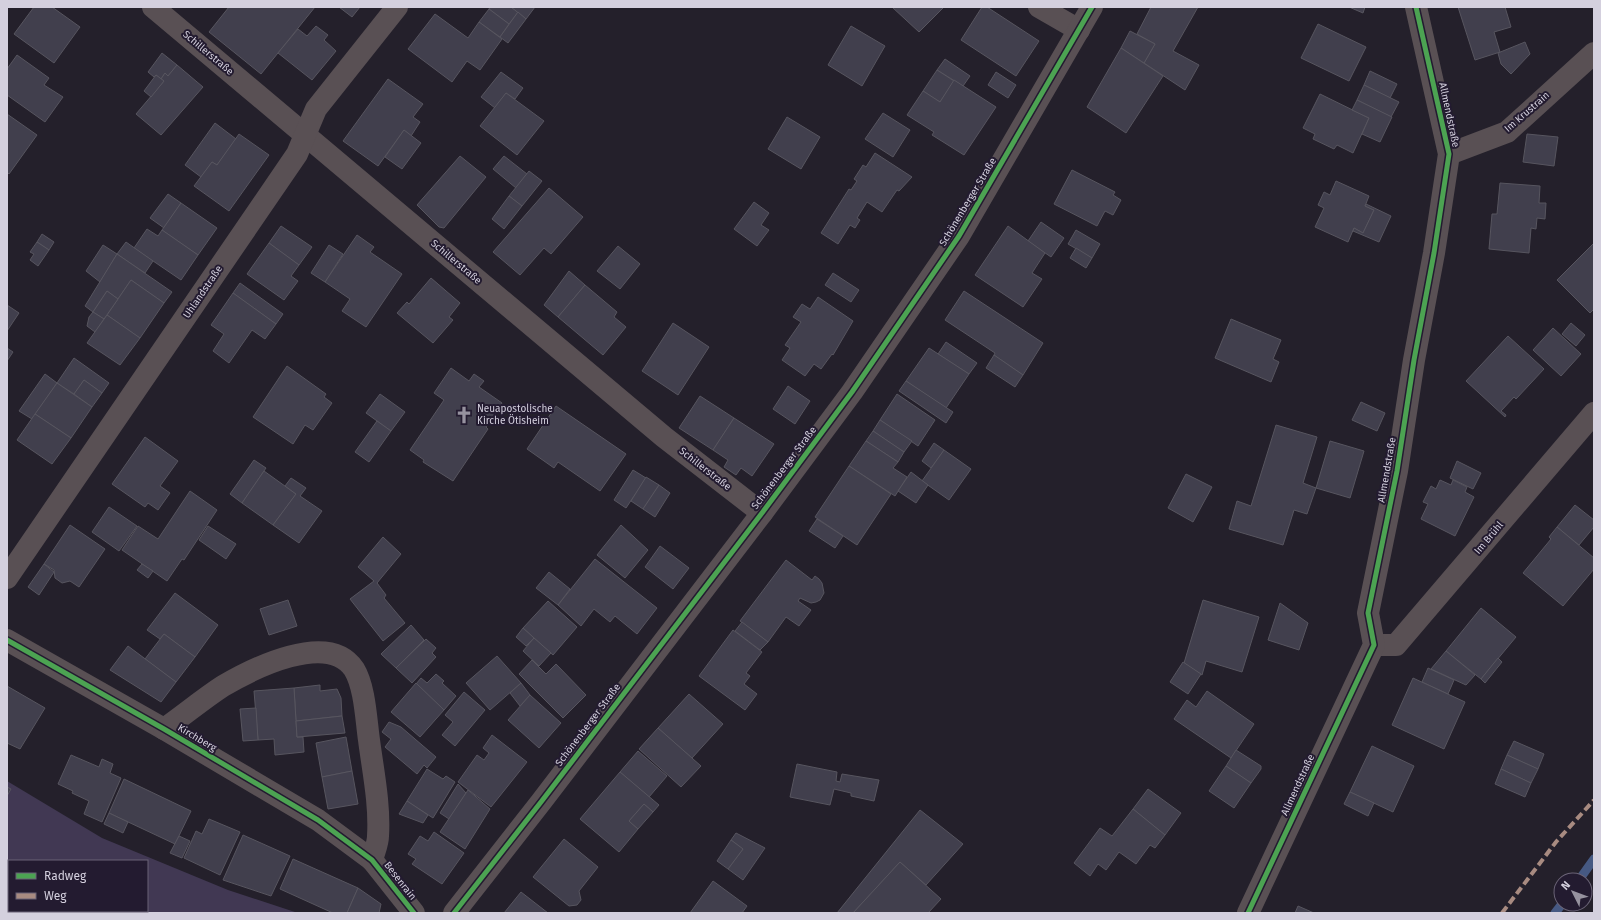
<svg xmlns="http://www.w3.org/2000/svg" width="1601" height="920" font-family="'Fira Sans',sans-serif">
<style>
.green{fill:#413853;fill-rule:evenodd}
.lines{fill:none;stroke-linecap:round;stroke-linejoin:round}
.stream{stroke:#465983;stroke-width:9}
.building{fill:#413f4d;stroke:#57555f}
.minor{stroke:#595054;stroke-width:22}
.quiet{stroke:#a88b81;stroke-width:4;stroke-dasharray:8 4;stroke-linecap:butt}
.cycleway-casing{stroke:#231b30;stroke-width:8}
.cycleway{stroke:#4ca352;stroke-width:5}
.labels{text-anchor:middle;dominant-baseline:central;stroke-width:4;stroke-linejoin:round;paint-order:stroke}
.street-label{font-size:10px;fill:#d4d0de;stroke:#231b30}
.poi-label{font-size:10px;fill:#d4d0de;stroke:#231b30;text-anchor:start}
</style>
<rect width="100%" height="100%" fill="#24202b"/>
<!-- green -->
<path class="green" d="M7,781L102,838L228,890L298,913H7ZM9,861H147V911H9Z"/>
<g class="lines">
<!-- stream -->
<g class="stream">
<polyline points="1579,880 1594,859"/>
<polyline points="1555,913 1562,904"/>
</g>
</g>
<!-- building -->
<g class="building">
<polygon points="34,7 52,7 80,27 54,63 14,34"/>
<polygon points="229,7 315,7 261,74 209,32"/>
<polygon points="339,7 360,7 352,17"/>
<polygon points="490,7 511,7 518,12 509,24 489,9"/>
<polygon points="511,7 535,7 526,19"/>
<polygon points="892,7 944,7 919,32"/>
<polygon points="982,7 987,7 1039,41 1016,76 961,40"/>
<polygon points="1151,7 1198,7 1173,51 1199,65 1185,90 1144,63 1155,44 1137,34"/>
<polygon points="1349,7 1365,7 1363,13"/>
<polygon points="1458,7 1505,7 1511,27 1494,32 1500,52 1475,60"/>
<polygon points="489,9 509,24 500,37 479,22"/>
<polygon points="518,12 526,19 508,43 500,37"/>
<polygon points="435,14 468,38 479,22 502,39 480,70 467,61 452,82 408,49"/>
<polygon points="1318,24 1366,47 1349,81 1301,58"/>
<polygon points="316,26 328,35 324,40 336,51 312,80 278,53 298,29 307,36"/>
<polygon points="851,26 885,46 862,86 828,65"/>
<polygon points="1130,31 1155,44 1144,63 1121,48"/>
<polygon points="1525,42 1530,54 1511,74 1501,64 1498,53"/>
<polygon points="1121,48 1163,76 1126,133 1087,107"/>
<polygon points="162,53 177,65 168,76 165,73 161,79 156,75 154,77 148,72"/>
<polygon points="17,55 49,78 44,85 63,97 45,122 7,95 7,69"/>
<polygon points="945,59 970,76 963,86 937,70"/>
<polygon points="177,65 203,87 161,135 136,114 164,81 161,79 165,73 168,76"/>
<polygon points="937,70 954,81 940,102 923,91"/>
<polygon points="1370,71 1397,84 1390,98 1364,85"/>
<polygon points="501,72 523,88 515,99 506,93 495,108 481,97"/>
<polygon points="996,72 1016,85 1008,98 988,85"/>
<polygon points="156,75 164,81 151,97 144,91"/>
<polygon points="388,79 423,104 413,117 420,122 411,136 404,130 378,166 343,141"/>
<polygon points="954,80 996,107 964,155 932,135 934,132 907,115 923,91 940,102"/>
<polygon points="1364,85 1399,102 1391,117 1357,100"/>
<polygon points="506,93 544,121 517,155 480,126"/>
<polygon points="1320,94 1369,118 1353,153 1337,145 1334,149 1313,139 1315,134 1303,128"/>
<polygon points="1357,100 1392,117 1380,142 1362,134 1369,118 1352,110"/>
<polygon points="883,113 910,130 893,157 865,139"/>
<polygon points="7,114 37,135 9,174 7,172"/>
<polygon points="787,117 820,137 801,169 768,149"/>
<polygon points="215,123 236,139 217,165 212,162 201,177 185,165"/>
<polygon points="404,130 421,143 402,169 385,157"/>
<polygon points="239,134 269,155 229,211 194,186 212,162 217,165"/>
<polygon points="1527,134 1558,137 1554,166 1523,162"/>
<polygon points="875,153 912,177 899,191 897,190 882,212 867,202 857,218 860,220 855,228 850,225 838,244 821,233 849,189 851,190 857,181 854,179 863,165 866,167"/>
<polygon points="460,156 486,177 444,228 439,227 417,205"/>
<polygon points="504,156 527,174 516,188 493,169"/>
<polygon points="1072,170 1115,192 1113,195 1121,200 1113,215 1105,211 1097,226 1054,204"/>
<polygon points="529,171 542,181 522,206 509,196"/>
<polygon points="1336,181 1369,196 1365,206 1374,210 1363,233 1354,228 1348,242 1315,227 1324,208 1318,205 1324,192 1330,195"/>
<polygon points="1500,183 1540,186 1539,203 1546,203 1545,219 1537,218 1536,229 1531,228 1529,253 1489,249 1492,214 1497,214"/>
<polygon points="549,188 583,217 551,254 544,248 520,275 493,252"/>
<polygon points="168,194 181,203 164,228 150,218"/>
<polygon points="509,196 522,206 504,229 492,219"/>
<polygon points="754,202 769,213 761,225 769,230 757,246 734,229"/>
<polygon points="181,203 217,228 198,255 162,230"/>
<polygon points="1366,204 1391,216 1379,242 1353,231 1354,228 1363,233 1374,210 1365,206"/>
<polygon points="1041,222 1064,238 1051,257 1028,241"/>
<polygon points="281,226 312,247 299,265 269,243"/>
<polygon points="1008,226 1045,253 1032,273 1042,279 1023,307 975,275"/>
<polygon points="147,229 158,236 162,230 198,255 181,280 134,248"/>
<polygon points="1076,230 1100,244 1092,258 1068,244"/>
<polygon points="42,234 54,242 49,250 37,242"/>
<polygon points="357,235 374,247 370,252 402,274 366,327 342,311 350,299 325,282"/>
<polygon points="37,242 49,250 38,266 30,260 34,254 30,252"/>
<polygon points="126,242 153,261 145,273 117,254"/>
<polygon points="269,243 299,265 291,276 298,281 284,300 247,274"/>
<polygon points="1594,243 1594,309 1590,313 1557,280"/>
<polygon points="103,245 117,254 100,282 86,271"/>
<polygon points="329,245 343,254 325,282 311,273"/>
<polygon points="618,246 640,264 620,289 597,271"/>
<polygon points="1076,248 1092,258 1086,268 1070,258"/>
<polygon points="117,254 172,292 164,303 131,280 118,299 107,291 93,312 85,306"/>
<polygon points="569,271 585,285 558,317 544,305"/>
<polygon points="833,273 859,290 851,302 825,285"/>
<polygon points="431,278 460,303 449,317 453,320 433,343 397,313 407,302 409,304"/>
<polygon points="131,280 164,303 140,338 107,315"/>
<polygon points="240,283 283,314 276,324 233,293"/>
<polygon points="585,285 617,312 614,317 626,327 603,355 558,317"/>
<polygon points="107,291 118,299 104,319 93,312"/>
<polygon points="964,291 1043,343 1023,375 994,355 995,353 945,320"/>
<polygon points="233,293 276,324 265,339 252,330 229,363 213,351 224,334 211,325"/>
<polygon points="818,297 853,321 833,355 832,354 821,369 814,364 805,376 782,360 790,348 785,345 801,322 793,317 802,304 810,309"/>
<polygon points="7,305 19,313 7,331"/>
<polygon points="93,312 104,319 95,332 87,326 89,317"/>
<polygon points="107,315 140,338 120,365 87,343"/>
<polygon points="1231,319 1281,340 1273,359 1279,362 1271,382 1215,358"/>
<polygon points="673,323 709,347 678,395 642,371"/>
<polygon points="1571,323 1585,335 1576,346 1562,334"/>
<polygon points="1553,328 1581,354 1561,376 1533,350"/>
<polygon points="1508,336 1544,369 1516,399 1514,397 1501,411 1506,415 1505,417 1466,381"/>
<polygon points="946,342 977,363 969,374 938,354"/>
<polygon points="7,348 13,352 7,361"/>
<polygon points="929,348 969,374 946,408 906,381"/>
<polygon points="994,355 1023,375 1015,387 986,368"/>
<polygon points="74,358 109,383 102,393 84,380 74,394 57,383"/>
<polygon points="287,366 326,394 324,397 332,403 313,430 305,425 293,444 253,417"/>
<polygon points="451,368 469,381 474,374 484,381 479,387 502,403 486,427 488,429 453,481 423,462 424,460 410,450 444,400 434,393"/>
<polygon points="45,374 57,383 32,419 19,411"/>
<polygon points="84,380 102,393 92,407 74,394"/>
<polygon points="906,381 953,412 946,423 899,391"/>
<polygon points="57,383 92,407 71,438 35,414"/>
<polygon points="788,386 810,401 795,424 773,409"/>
<polygon points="380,394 405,412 391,431 366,413"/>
<polygon points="897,394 935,420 918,446 880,420"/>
<polygon points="700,396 734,418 713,450 679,428"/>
<polygon points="1361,402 1385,413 1377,431 1352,420"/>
<polygon points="556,406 626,454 600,491 558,462 554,468 527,449"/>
<polygon points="35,414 71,438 52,464 17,440"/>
<polygon points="734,418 774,444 752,476 741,468 736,475 724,467 728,460 713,450"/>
<polygon points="880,420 912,441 904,452 873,431"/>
<polygon points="377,421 391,431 369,462 355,452"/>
<polygon points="1276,425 1317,437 1303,483 1316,488 1307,514 1294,510 1283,545 1229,529 1237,501 1251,506"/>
<polygon points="873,431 904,452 898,462 866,441"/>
<polygon points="145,437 178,461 160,486 170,493 158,510 148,503 145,507 112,484"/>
<polygon points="866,441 898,462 893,468 907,477 895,496 849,466"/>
<polygon points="1330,441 1364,451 1350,498 1316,488"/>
<polygon points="934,443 944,450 931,468 922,461"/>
<polygon points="944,450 971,469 949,500 922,481"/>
<polygon points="254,460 266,468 242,503 230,494"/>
<polygon points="1457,461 1481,473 1473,489 1450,478"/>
<polygon points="849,466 891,494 857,545 815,517"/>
<polygon points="633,470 646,478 626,508 614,500"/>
<polygon points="264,471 296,494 273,525 242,503"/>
<polygon points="911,472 928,485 916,503 898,491"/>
<polygon points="1186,474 1212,487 1193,522 1168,508"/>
<polygon points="646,477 659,485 643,509 631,501"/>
<polygon points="291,478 306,488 300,496 322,511 299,543 273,525 296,494 285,486"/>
<polygon points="1440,480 1451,485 1453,480 1467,487 1465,492 1474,497 1455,536 1421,519 1428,504 1423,502 1431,486 1436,489"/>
<polygon points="659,485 670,493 655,517 643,509"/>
<polygon points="190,491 217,510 184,560 182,559 167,581 122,550 138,526 158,539"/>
<polygon points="1575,505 1594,520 1594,527 1579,545 1557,527"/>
<polygon points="109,507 137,526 119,551 92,532"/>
<polygon points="817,519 843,536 835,548 809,531"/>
<polygon points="70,525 105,549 79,587 70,581 62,583 55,578 54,570 44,564"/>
<polygon points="621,525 648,550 625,578 597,555"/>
<polygon points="208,526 236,544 226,559 199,540"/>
<polygon points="1557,527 1594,558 1594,569 1563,606 1523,573 1551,539 1549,537"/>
<polygon points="383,537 401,554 377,583 386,595 384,598 405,623 383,641 350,599 374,581 358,567"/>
<polygon points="660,546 689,568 673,589 645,567"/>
<polygon points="595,559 657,608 637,634 615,616 610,622 594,609 581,626 558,605"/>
<polygon points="786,560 812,580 815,576 819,579 822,583 824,593 820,600 816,602 811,603 800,598 798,601 811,610 799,626 786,617 768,642 740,621"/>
<polygon points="44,564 54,572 39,595 28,587"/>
<polygon points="142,564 153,571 148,578 137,570"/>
<polygon points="549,572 570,589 558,605 536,588"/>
<polygon points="175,593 218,625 195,657 164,634 160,639 147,630"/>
<polygon points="288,600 297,626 269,635 260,609"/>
<polygon points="1203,600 1259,617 1242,672 1206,661 1202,675 1184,663"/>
<polygon points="548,601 577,627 553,655 523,628"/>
<polygon points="1280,603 1308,623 1299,650 1268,640"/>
<polygon points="1481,608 1516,637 1481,679 1446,651"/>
<polygon points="742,622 768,642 760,650 735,631"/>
<polygon points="411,625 424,640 396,668 381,654"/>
<polygon points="523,628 534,638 526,646 516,637"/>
<polygon points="733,630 762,652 746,673 750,676 744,684 757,694 745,710 699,676"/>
<polygon points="164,634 195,657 176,682 145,659"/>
<polygon points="534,638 551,653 539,666 523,651"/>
<polygon points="426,639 436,648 432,653 436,657 412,683 396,668"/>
<polygon points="128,646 176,682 161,702 110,670"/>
<polygon points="1446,651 1475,675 1466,685 1431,669"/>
<polygon points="497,656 521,683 490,710 466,683"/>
<polygon points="1498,658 1502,662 1485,683 1481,679"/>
<polygon points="532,660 546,674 556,664 586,695 563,718 519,674"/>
<polygon points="1183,662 1201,674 1188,694 1170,682"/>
<polygon points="1428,668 1454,680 1448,694 1422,682"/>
<polygon points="436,674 444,681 442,683 456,696 444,710 416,684 421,678 427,683"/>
<polygon points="1413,678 1465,702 1444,749 1392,725"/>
<polygon points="416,683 444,710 420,737 391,712"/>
<polygon points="521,683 530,695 520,706 510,693"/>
<polygon points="320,685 320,691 337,689 341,698 342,716 296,721 294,688"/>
<polygon points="7,686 45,708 20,749 7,743"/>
<polygon points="294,688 297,737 303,737 304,752 275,755 274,739 258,740 254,691"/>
<polygon points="1207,691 1254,724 1231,758 1174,719 1187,700 1196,707"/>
<polygon points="464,692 485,710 455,746 442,735 453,722 445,715"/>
<polygon points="689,694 723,724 692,758 658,728"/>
<polygon points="530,695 561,723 539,748 508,720"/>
<polygon points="256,708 258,740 243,741 240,709"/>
<polygon points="342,716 345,733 297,737 296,721"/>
<polygon points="389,722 401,727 436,757 427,768 424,765 417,774 385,747 391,739 382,732"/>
<polygon points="658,728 701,766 681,787 639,749"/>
<polygon points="492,735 527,762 491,807 458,782 477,755 484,760 489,753 483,748"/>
<polygon points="346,737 352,771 322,777 316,743"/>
<polygon points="1514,741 1544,754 1538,769 1507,755"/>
<polygon points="1372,746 1414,766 1393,812 1350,792"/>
<polygon points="1236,750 1261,766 1261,769 1251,783 1226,766"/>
<polygon points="638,751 667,776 649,797 620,772"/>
<polygon points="71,755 99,767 102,759 113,764 110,773 121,778 102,822 84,814 89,801 72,793 73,791 58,784"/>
<polygon points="1507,755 1538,769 1531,783 1501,769"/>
<polygon points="797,764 837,772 836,781 840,782 842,774 879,780 874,801 851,796 851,793 834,789 830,805 790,797"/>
<polygon points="1226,766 1251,783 1234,808 1209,791"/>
<polygon points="427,769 443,779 446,776 455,782 433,818 407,801"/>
<polygon points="1501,769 1531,783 1525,797 1495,784"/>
<polygon points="352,771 358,804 328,809 322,777"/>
<polygon points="620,772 659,805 653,812 644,804 629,821 638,829 619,852 580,819"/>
<polygon points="124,779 191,811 175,844 109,813"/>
<polygon points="458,784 466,793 449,819 440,813"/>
<polygon points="7,787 11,789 7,796"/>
<polygon points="1148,789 1181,813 1165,835 1133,809"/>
<polygon points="468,790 490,809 465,849 440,832"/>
<polygon points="1350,792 1374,803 1368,816 1344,804"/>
<polygon points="407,801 428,815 423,823 399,814"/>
<polygon points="644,804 653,812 638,829 629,821"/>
<polygon points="1133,809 1165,835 1155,848 1150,845 1136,864 1119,852 1106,870 1098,864 1090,876 1074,863 1100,828 1112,836"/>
<polygon points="920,810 963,844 926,885 900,862 853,913 837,913"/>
<polygon points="109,813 128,822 123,833 104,824"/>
<polygon points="209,819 240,832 220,875 184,858 196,831 202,834"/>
<polygon points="434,832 464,853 442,884 412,864 416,859 408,854 420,836 428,841"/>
<polygon points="736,833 765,848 743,880 728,869 743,849 731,840"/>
<polygon points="243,835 290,856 271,896 223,880"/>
<polygon points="179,836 190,841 182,858 170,853"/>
<polygon points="564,839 598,867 579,891 581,900 577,905 569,906 533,877"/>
<polygon points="731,840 743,849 728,869 717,861"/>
<polygon points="293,859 358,888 347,913 333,913 280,889"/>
<polygon points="900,862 941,899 928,913 853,913"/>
<polygon points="713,881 747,906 742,913 690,913"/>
<polygon points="358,888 381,904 379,913 347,913"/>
<polygon points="521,892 548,913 504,913"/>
<polygon points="1298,906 1314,913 1295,913"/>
</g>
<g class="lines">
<!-- minor -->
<g class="minor">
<polyline points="153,7 664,437 762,513"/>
<polyline points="1039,7 1079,30"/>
<polyline points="1449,154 1507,132 1594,53"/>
<polyline points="7,578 297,154 316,109 397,7"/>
<polyline points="7,640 164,729 318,820 372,860 414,913"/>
<polyline points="1374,645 1396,645 1594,413"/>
<path d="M164,729C184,715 203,699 223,686C252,669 328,630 354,669C365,687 366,719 369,740C373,771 380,804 378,836C378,844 374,852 372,860"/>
<polyline points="454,913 541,802 762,513 852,392 959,236 1092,7"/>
<polyline points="1248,913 1374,645 1368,613 1397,471 1414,360 1434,253 1449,154 1416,7"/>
</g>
<!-- quiet -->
<polyline class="quiet" points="1502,913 1556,842 1594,800"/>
<!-- cycleway casing -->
<g class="cycleway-casing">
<g id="cycleway">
<polyline points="7,640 164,729 318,820 372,860 414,913"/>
<polyline points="454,913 541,802 762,513 852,392 959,236 1092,7"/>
<polyline points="1248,913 1374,645 1368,613 1397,471 1414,360 1434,253 1449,154 1416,7"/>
</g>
</g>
<!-- cycleway -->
<use href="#cycleway" class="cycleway"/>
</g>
<!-- icons -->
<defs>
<g id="church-bare" transform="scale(1.38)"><path d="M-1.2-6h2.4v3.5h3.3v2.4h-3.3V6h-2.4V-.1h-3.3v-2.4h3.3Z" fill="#96929f" stroke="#231b30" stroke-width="2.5" paint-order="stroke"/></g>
</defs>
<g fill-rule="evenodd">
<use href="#church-bare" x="464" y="415"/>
</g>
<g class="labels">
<!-- street labels -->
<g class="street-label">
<text transform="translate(208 53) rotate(40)">Schillerstraße</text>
<text transform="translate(1527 112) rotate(-41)">Im Krustrain</text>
<text transform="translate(1449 115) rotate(78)">Allmendstraße</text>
<text transform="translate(968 202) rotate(-59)">Schönenberger Straße</text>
<text transform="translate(456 262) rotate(40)">Schillerstraße</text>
<text transform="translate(203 292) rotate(-56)">Uhlandstraße</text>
<text transform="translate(784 468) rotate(-53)">Schönenberger Straße</text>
<text transform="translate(705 469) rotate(38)">Schillerstraße</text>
<text transform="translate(1387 470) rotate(-80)">Allmendstraße</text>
<text transform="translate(1489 538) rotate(-50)">Im Brühl</text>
<text transform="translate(588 725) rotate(-53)">Schönenberger Straße</text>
<text transform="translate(197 738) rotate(31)">Kirchberg</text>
<text transform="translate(1298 785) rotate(-65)">Allmendstraße</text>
<text transform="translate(400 881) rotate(52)">Besenrain</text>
</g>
<!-- poi labels -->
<g class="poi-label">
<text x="477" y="409">Neuapostolische<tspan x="477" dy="12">Kirche Ötisheim</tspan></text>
</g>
</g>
<!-- border -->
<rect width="1601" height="920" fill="none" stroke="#d4d0de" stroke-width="16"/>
<!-- legend -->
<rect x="8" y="860" width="140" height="52" fill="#231b30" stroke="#6a6376"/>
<rect x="16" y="873" width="20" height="6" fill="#4ca352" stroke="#6a6376"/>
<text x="44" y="880" font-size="12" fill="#d4d0de">Radweg</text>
<rect x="16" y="893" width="20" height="6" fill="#a88b81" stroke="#6a6376"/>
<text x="44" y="900" font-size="12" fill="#d4d0de">Weg</text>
<!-- north arrow -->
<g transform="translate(1573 892) rotate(312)"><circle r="19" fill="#231b30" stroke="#6a6376"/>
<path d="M0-3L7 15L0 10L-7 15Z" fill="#96929f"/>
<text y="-6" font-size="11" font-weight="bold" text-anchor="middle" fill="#d4d0de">N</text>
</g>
</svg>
